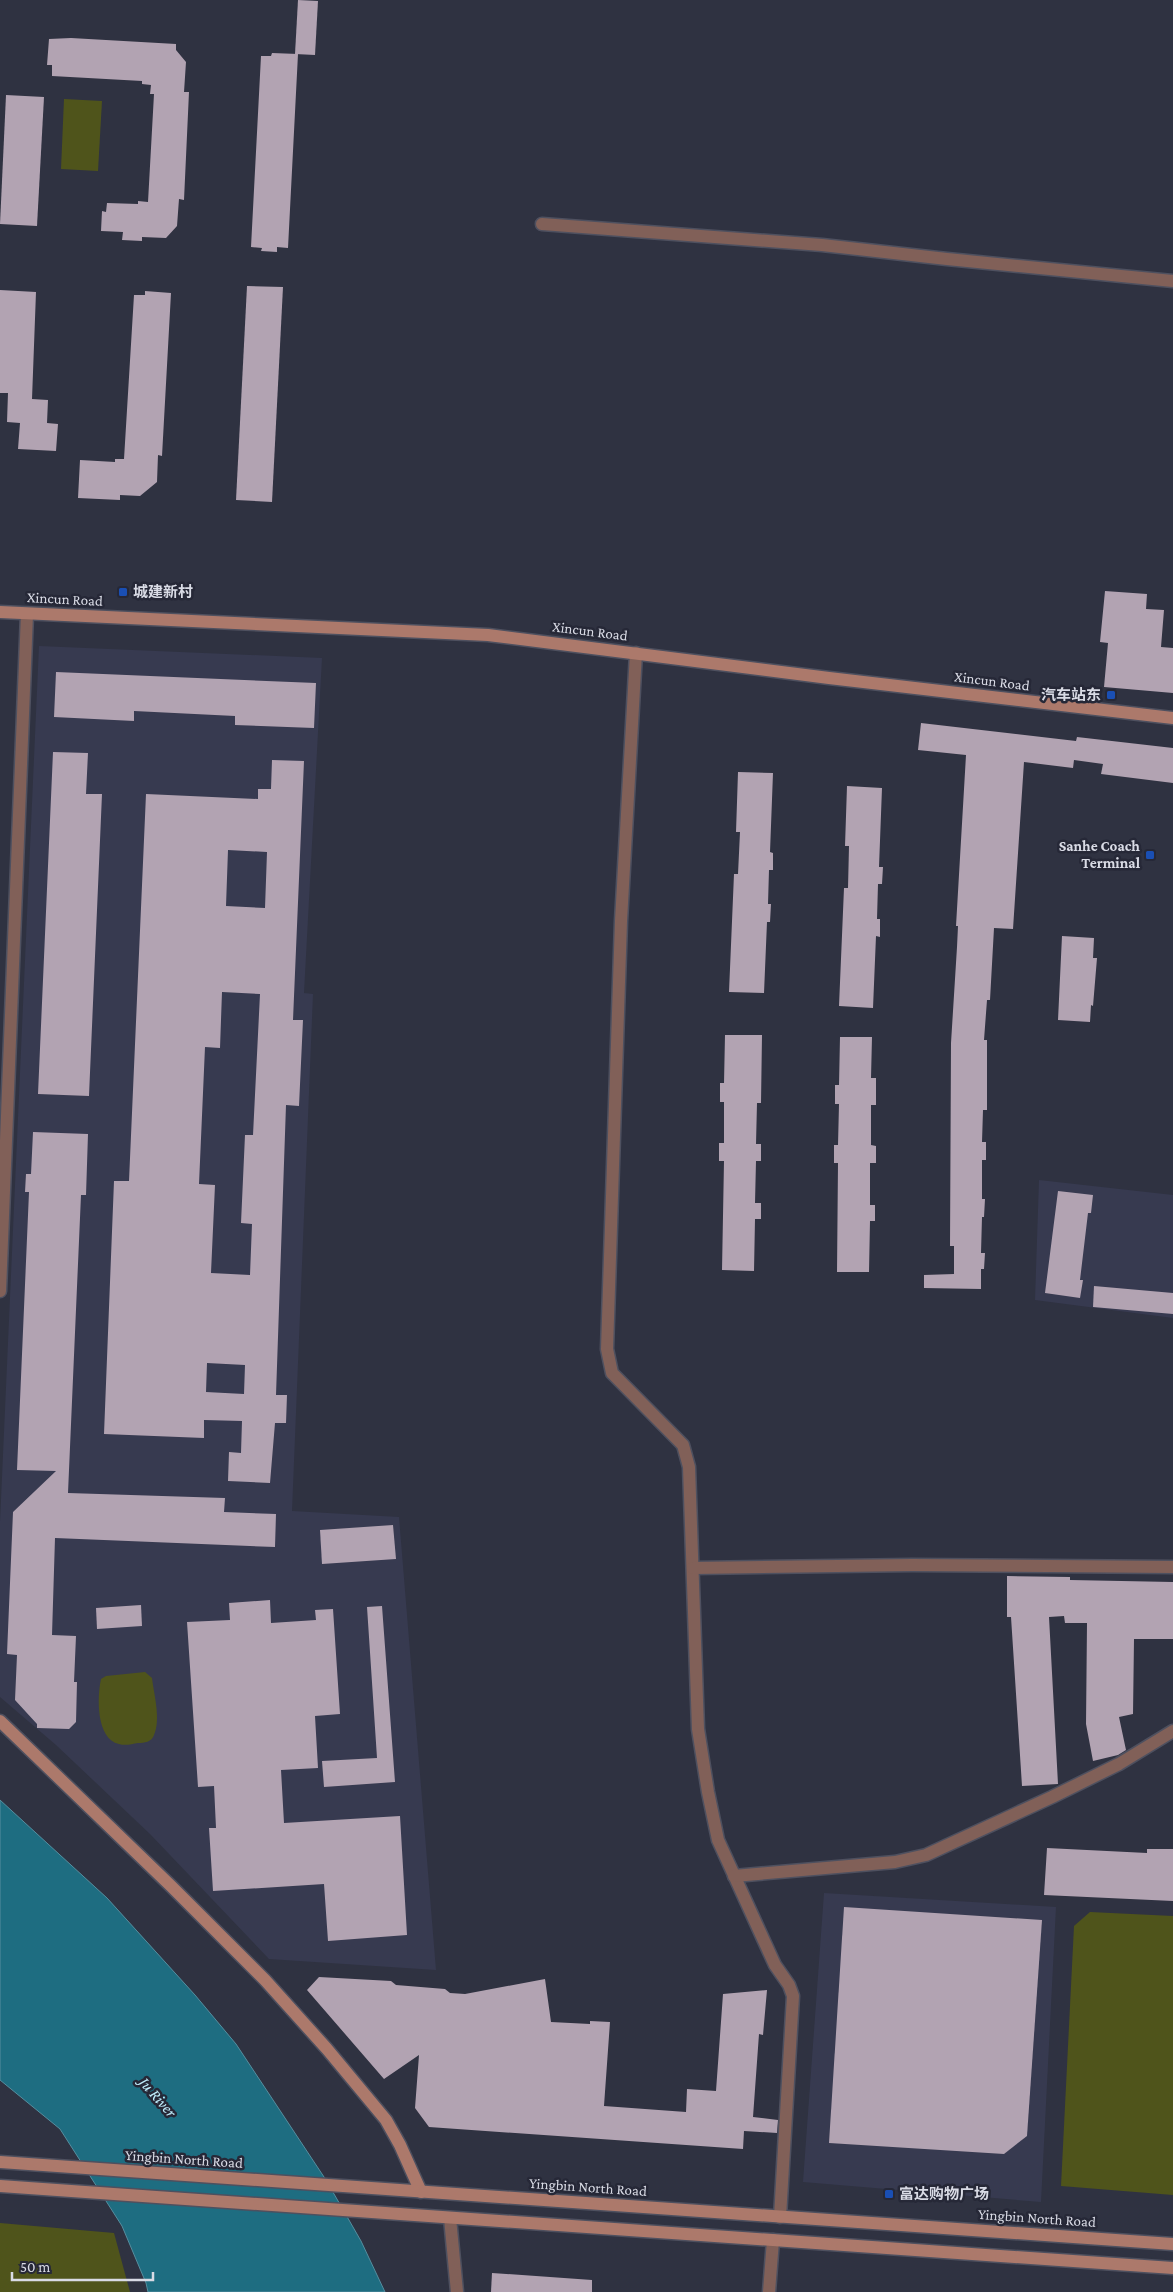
<svg xmlns="http://www.w3.org/2000/svg" width="1173" height="2292" font-family="'Crimson Pro','Noto Sans SC',serif">
<style>
.built{fill:#373a50}
.green{fill:#4f541b}
.water{fill:#1e6d81;stroke:#568e9f}
.building{fill:#b2a3b2;fill-rule:evenodd}
.lines{fill:none;stroke-linecap:round;stroke-linejoin:round}
.street-casing{stroke:#4e505f;stroke-width:15}
.secondary-casing{stroke:#4e505f;stroke-width:15}
.street{stroke:#816058;stroke-width:12}
.secondary{stroke:#ac796b;stroke-width:12}
.transit-dot{fill:#1a4fb4;stroke:#262837;stroke-width:2}
.labels{text-anchor:middle;dominant-baseline:central;stroke-width:5;stroke-linejoin:round;paint-order:stroke}
.poi-label{font-size:15px;font-weight:bold;fill:#d9dbe5;stroke:#262837;text-anchor:start}
.street-label{font-size:15px;fill:#d9dbe5;stroke:#262837}
.water-label{font-size:16px;font-style:italic;fill:#bfedfc;stroke:#262837}
</style>
<rect width="100%" height="100%" fill="#2f3241"/>
<!-- built -->
<g class="built">
<polygon points="39,646 322,658 304,993 313,994 292,1511 399,1517 436,1970 269,1959 150,1834 56,1745 0,1697 0,1522"/>
<polygon points="1039,1180 1173,1195 1173,1318 1035,1300"/>
<polygon points="824,1893 1056,1907 1041,2202 803,2182"/>
</g>
<!-- green -->
<g class="green">
<polygon points="64,99 102,101 98,171 61,169"/>
<path d="M145,1672L152,1678C154,1695 161,1719 154,1735C152,1742 144,1743 138,1743C132,1744 125,1746 119,1744C96,1739 97,1697 101,1679L106,1676Z"/>
<polygon points="1090,1912 1173,1916 1173,2195 1061,2186 1074,1926"/>
<polygon points="0,2223 114,2233 130,2292 0,2292"/>
</g>
<!-- water -->
<polygon class="water" points="0,1800 107,1898 195,1995 236,2044 326,2180 361,2241 385,2292 148,2292 146,2283 122,2226 60,2129 0,2080"/>
<!-- building -->
<g class="building">
<polygon points="298,0 318,1 315,55 295,54"/>
<polygon points="71,38 176,44 176,50 186,62 184,92 189,92 184,200 179,199 177,226 166,238 142,237 142,241 122,240 123,232 101,231 102,211 106,212 107,203 138,204 138,201 148,202 154,94 150,94 151,85 142,84 142,81 52,76 52,65 47,65 49,39"/>
<polygon points="272,53 298,54 288,248 277,247 277,252 261,251 262,248 251,247 261,56 271,56"/>
<polygon points="6,95 44,97 37,226 0,224"/>
<polygon points="247,286 283,287 272,502 236,500"/>
<polygon points="0,290 36,292 32,399 48,400 47,423 58,424 56,451 18,449 20,423 7,422 8,393 0,393"/>
<polygon points="145,291 171,293 162,456 158,455 157,482 140,496 120,495 120,500 78,498 80,460 115,462 115,459 124,459 134,295 145,295"/>
<polygon points="1105,591 1147,594 1146,609 1164,610 1161,647 1173,648 1173,693 1104,687 1108,643 1100,642"/>
<polygon points="56,672 316,683 314,728 235,725 235,716 134,711 134,721 54,717"/>
<polygon points="921,723 1076,741 1077,737 1173,748 1173,783 1101,774 1103,764 1074,760 1073,768 1024,762 1013,929 994,928 990,1000 987,1000 984,1040 987,1040 987,1110 983,1110 982,1142 986,1142 986,1160 982,1160 982,1199 985,1199 984,1217 982,1217 981,1253 985,1253 984,1269 981,1269 981,1289 924,1288 924,1275 954,1274 954,1246 950,1246 951,1043 957,947 958,926 956,926 966,755 918,750"/>
<polygon points="53,752 88,753 86,794 102,794 89,1096 38,1094"/>
<path d="M272,760L304,761L293,1020H303L299,1106L286,1105L276,1395H287L286,1423H275L270,1483L228,1481L229,1452L241,1453L242,1421L204,1420V1438L104,1434L114,1181H129L146,794L258,799V789H271ZM228,850L267,852L265,908L226,906ZM222,992L260,994L253,1135H245L241,1223L252,1224L250,1275L211,1273L215,1185L199,1184L205,1047L220,1048ZM207,1363L245,1365L244,1394L206,1392Z"/>
<polygon points="738,772 773,773 770,852 773,853 773,870 769,870 768,904 771,904 770,922 767,922 764,993 729,992 734,874 738,874 740,832 736,832"/>
<polygon points="847,786 882,788 879,867 883,867 882,884 878,884 877,919 880,919 880,937 876,936 873,1008 839,1006 844,888 848,888 849,846 845,846"/>
<polygon points="1062,936 1094,938 1093,958 1097,958 1093,1006 1091,1005 1090,1022 1058,1020"/>
<polygon points="725,1035 762,1035 761,1103 757,1103 756,1144 761,1144 761,1161 756,1161 755,1203 761,1203 761,1219 755,1219 754,1271 722,1270 724,1161 719,1161 719,1143 724,1143 724,1102 720,1102 720,1083 724,1083"/>
<polygon points="840,1037 872,1037 871,1078 876,1078 876,1105 871,1105 871,1145 876,1146 876,1163 870,1163 870,1205 875,1205 875,1221 870,1221 869,1272 837,1272 838,1163 834,1163 834,1145 838,1145 839,1104 835,1104 835,1085 839,1085"/>
<polygon points="33,1132 88,1134 86,1195 81,1195 68,1493 225,1498 224,1512 276,1514 275,1547 55,1538 52,1635 76,1636 74,1682 77,1682 76,1722 69,1729 37,1728 37,1724 15,1700 17,1655 7,1654 13,1512 56,1471 17,1470 29,1192 25,1192 26,1174 31,1174"/>
<polygon points="1058,1191 1093,1195 1091,1213 1088,1213 1080,1280 1083,1280 1080,1298 1045,1293"/>
<polygon points="1094,1286 1173,1293 1173,1314 1093,1307"/>
<polygon points="393,1525 396,1559 322,1564 320,1530"/>
<polygon points="1007,1576 1070,1577 1070,1580 1173,1582 1173,1639 1134,1639 1133,1714 1119,1717 1126,1750 1118,1755 1093,1761 1086,1724 1087,1623 1065,1623 1064,1616 1049,1617 1058,1784 1022,1786 1011,1617 1007,1617"/>
<polygon points="270,1600 271,1623 316,1620 315,1610 333,1609 340,1714 315,1716 318,1768 281,1770 284,1823 400,1816 407,1935 328,1941 324,1884 213,1891 209,1828 216,1828 214,1786 198,1787 187,1622 230,1620 229,1603"/>
<polygon points="141,1605 142,1626 97,1629 96,1608"/>
<polygon points="382,1606 395,1782 324,1787 322,1761 377,1758 367,1607"/>
<polygon points="1047,1848 1147,1853 1147,1849 1173,1849 1173,1901 1044,1895"/>
<polygon points="844,1907 1042,1920 1027,2136 1004,2154 829,2143"/>
<polygon points="319,1977 391,1981 396,1985 445,1989 450,1993 465,1994 545,1979 551,2022 590,2024 590,2021 610,2022 604,2106 686,2112 687,2089 716,2091 723,1994 767,1990 763,2035 759,2034 753,2117 778,2120 777,2133 744,2131 743,2149 429,2127 415,2108 419,2055 384,2079 307,1990"/>
<polygon points="492,2273 592,2280 592,2292 491,2292"/>
</g>
<g class="lines">
<!-- street casing -->
<g class="street-casing">
<g id="street">
<polyline points="542,224 822,245 947,259 1173,281"/>
<polyline points="636,653 621,921 607,1349 612,1373 683,1445 689,1467 698,1729 708,1792 718,1840 775,1965 789,1985 793,1996 780,2217"/>
<polyline points="0,1291 27,614"/>
<polyline points="693,1568 912,1565 1173,1567"/>
<polyline points="734,1876 895,1862 926,1855 1052,1797 1119,1764 1173,1731"/>
<polyline points="450,2218 457,2292"/>
<polyline points="769,2292 773,2240"/>
</g>
</g>
<!-- secondary casing -->
<g class="secondary-casing">
<g id="secondary">
<polyline points="0,612 488,635 829,678 1173,718"/>
<polyline points="0,1721 171,1886 265,1980 327,2049 386,2120 400,2145 421,2192"/>
<polyline points="0,2162 1173,2244"/>
<polyline points="0,2186 1173,2268"/>
</g>
</g>
<!-- street -->
<use href="#street" class="street"/>
<!-- secondary -->
<use href="#secondary" class="secondary"/>
</g>
<!-- markers -->
<g class="transit-dot">
<rect x="118" y="587" width="10" height="10" rx="2.5"/>
<rect x="1106" y="690" width="10" height="10" rx="2.5"/>
<rect x="1145" y="850" width="10" height="10" rx="2.5"/>
<rect x="884" y="2189" width="10" height="10" rx="2.5"/>
</g>
<g class="labels">
<!-- poi labels -->
<g class="poi-label">
<text x="133" y="592">城建新村</text>
<text x="1101" y="695" text-anchor="end">汽车站东</text>
<text x="1140" y="846" text-anchor="end">Sanhe Coach<tspan x="1140" dy="17">Terminal</tspan></text>
<text x="899" y="2194">富达购物广场</text>
</g>
<!-- street labels -->
<g class="street-label">
<text transform="translate(65 599) rotate(3)">Xincun Road</text>
<text transform="translate(590 631) rotate(7)">Xincun Road</text>
<text transform="translate(992 681) rotate(7)">Xincun Road</text>
<text transform="translate(184 2159) rotate(4)">Yingbin North Road</text>
<text transform="translate(588 2187) rotate(4)">Yingbin North Road</text>
<text transform="translate(1037 2218) rotate(4)">Yingbin North Road</text>
</g>
<!-- water labels -->
<g class="water-label">
<text transform="translate(158 2097) rotate(49)">Ju River</text>
</g>
</g>
<!-- scale -->
<path d="M12 2272v8h141v-8" fill="none" stroke="#d9dbe5" stroke-width="2.5"/>
<text x="20" y="2272" font-size="15" fill="#d9dbe5" stroke="#262837" stroke-width="4" paint-order="stroke">50 m</text>
</svg>
